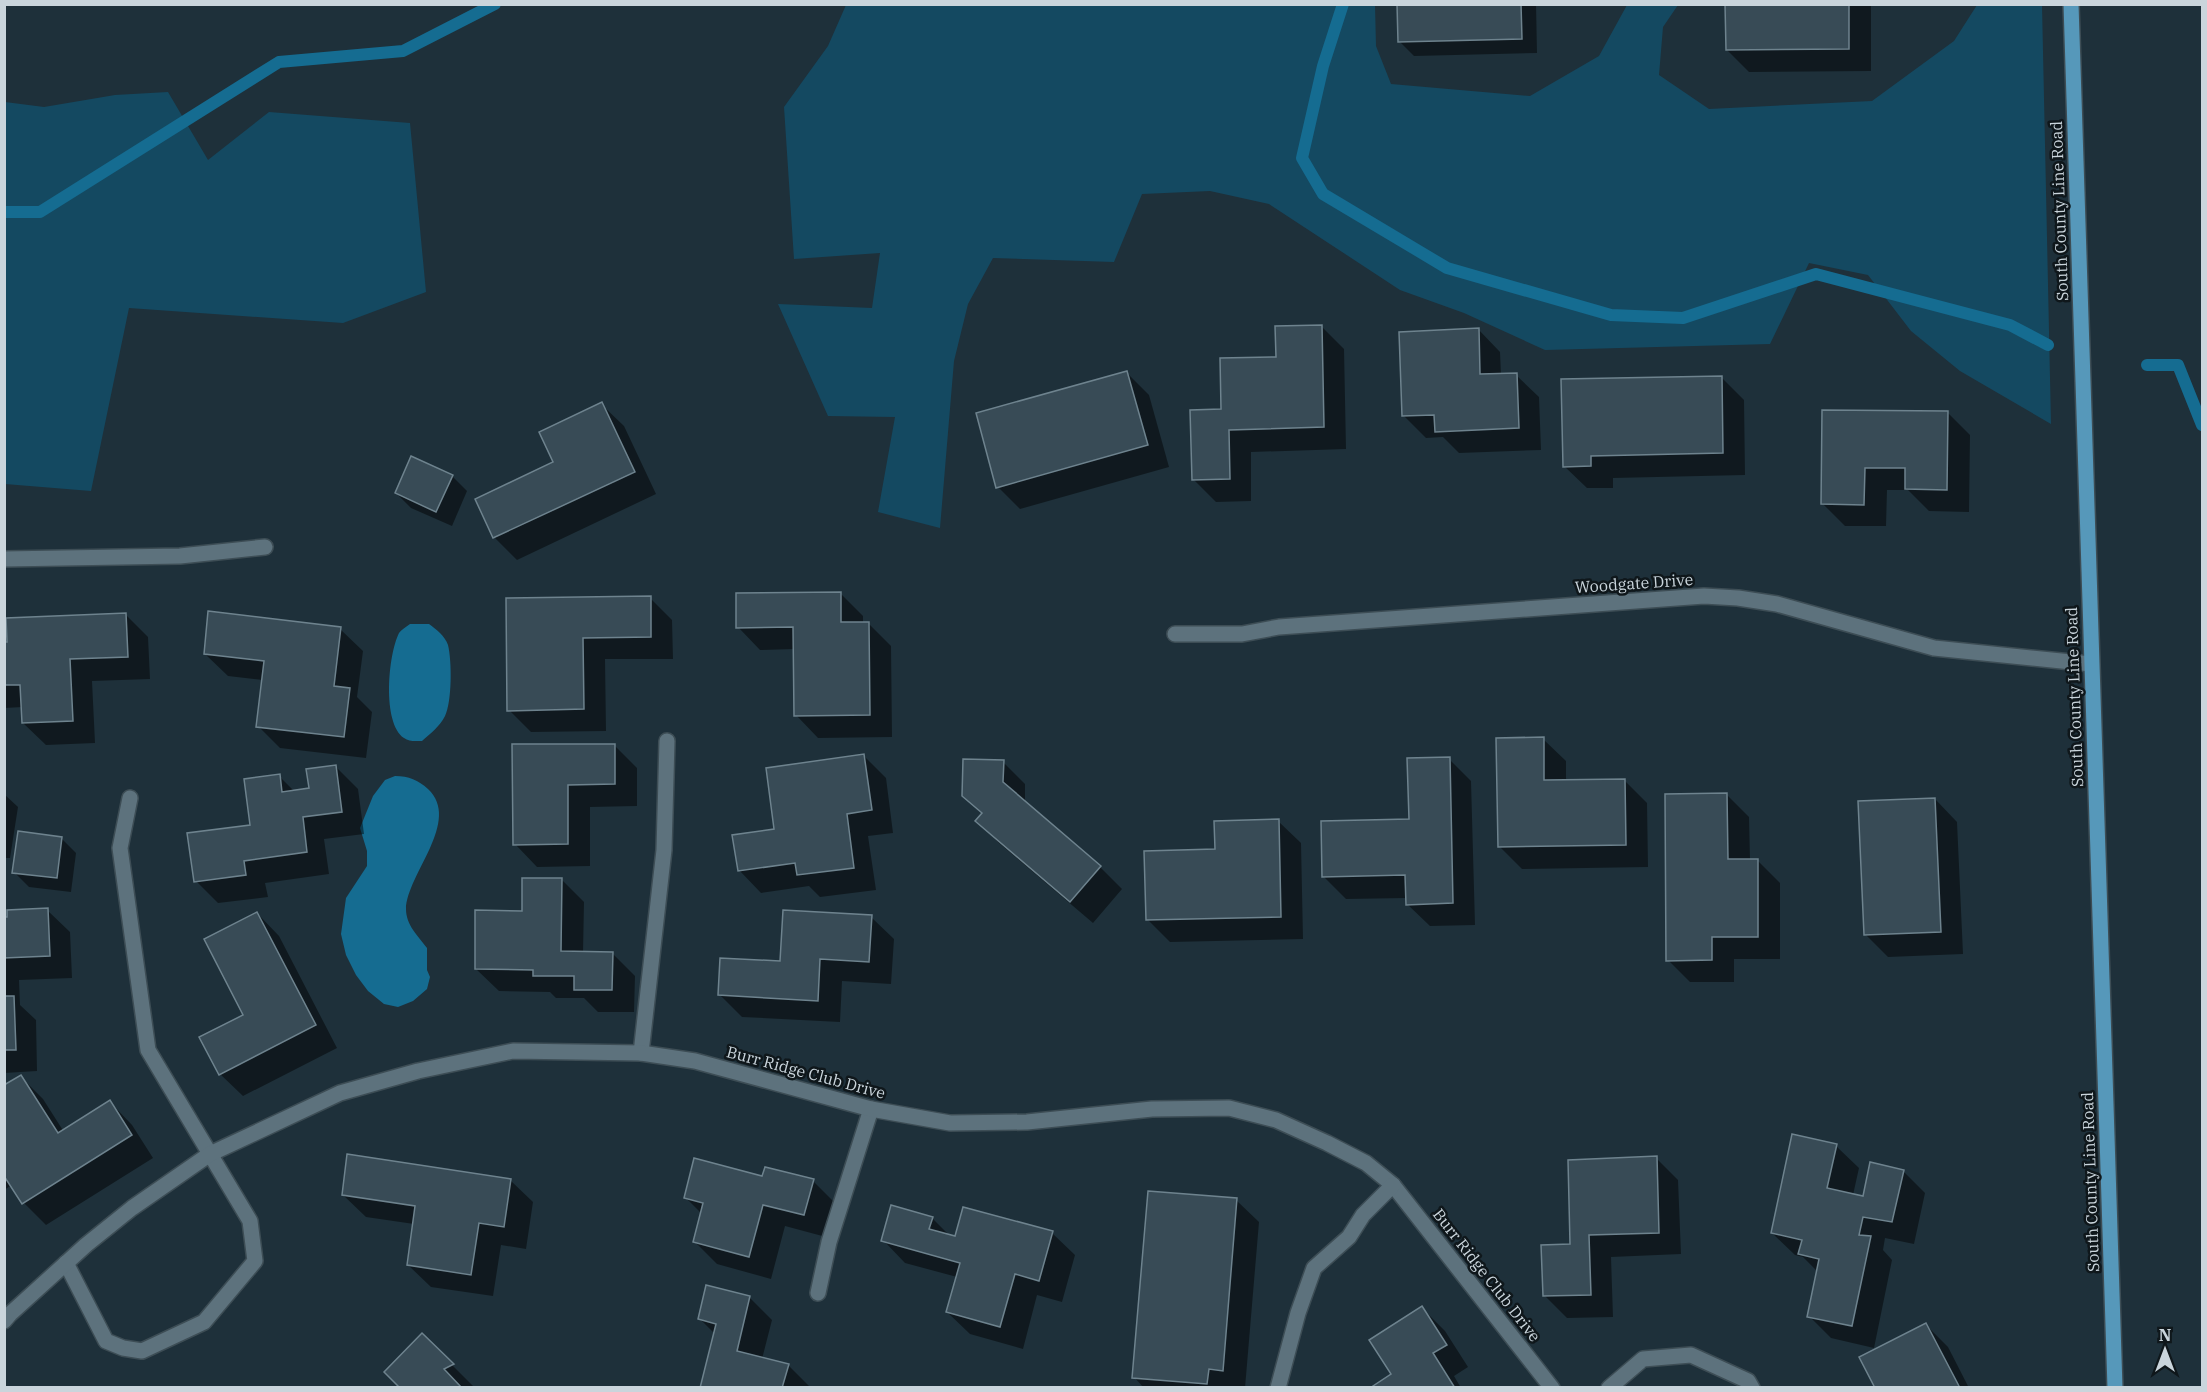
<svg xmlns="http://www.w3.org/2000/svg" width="2207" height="1392" font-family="'IBM Plex Serif',serif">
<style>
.green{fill:#144961}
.water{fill:#156c91}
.shadow{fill:#0007}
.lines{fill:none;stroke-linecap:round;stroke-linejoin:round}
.stream{stroke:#156c91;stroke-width:12}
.building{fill:#384b56;stroke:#6e838e;stroke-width:1.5}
.minor-casing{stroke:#3d4d55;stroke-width:18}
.major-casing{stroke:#3d4d55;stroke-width:18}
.minor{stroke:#5d727d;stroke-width:15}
.major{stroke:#5698ba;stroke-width:15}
.labels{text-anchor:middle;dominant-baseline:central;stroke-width:5;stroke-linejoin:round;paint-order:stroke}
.street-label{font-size:16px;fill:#cad5dc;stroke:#0f171b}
</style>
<rect width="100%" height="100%" fill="#1e303a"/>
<!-- green -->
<g class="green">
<polygon points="846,5 1375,5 1376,46 1391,84 1530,96 1599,56 1627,5 1678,5 1663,27 1659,75 1709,109 1872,101 1954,41 1977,5 2042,5 2051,424 1960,371 1911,331 1868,275 1809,263 1770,344 1545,350 1464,313 1400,290 1269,204 1210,191 1142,194 1114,262 993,258 968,304 954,361 940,528 878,512 895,417 828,416 778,304 872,308 880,253 794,259 784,107 828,46"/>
<polygon points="168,92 208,160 269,112 410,123 426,292 343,323 129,308 91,491 5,484 5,102 44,107 115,95"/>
</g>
<!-- water -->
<g class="water">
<path d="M410,624H429C436,629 445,636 448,645C452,661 452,702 445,716C440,726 430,734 422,741C416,741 409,742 404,738C382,723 388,655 399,633C401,630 406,627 410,624Z"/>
<path d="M395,776C409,776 418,780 428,789C462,821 407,874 406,909C406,925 418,936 427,948V970L430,977L427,989L413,1001L398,1007L384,1004L368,991L356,975L346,955L341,934L346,898L367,866V851L360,828L373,796L385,780Z"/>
</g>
<!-- shadow -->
<g class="shadow">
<polygon points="1398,4 1536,4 1537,53 1414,56 1399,41"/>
<polygon points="1727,4 1871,4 1871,71 1749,72 1727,50"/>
<polygon points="1321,326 1344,349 1346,449 1251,452 1251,501 1216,502 1193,479 1223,411 1278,359"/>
<polygon points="1478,329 1500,352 1501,375 1516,375 1539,397 1541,450 1459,453 1443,437 1426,438 1404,416"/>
<polygon points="1126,372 1149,395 1169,467 1020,509 998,487"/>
<polygon points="1721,377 1744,400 1745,475 1613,478 1613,488 1587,488 1564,466"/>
<polygon points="601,404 624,426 656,494 517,560 495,538 477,500 555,463"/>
<polygon points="1823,411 1947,412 1970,435 1969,512 1929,511 1908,490 1887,490 1886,526 1845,526 1822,503"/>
<polygon points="452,476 467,491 452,526 411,508 396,493"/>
<polygon points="840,593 863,616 863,624 869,624 891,646 892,737 818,738 796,715 795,649 760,650 738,627"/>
<polygon points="650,598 672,620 673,659 605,659 606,731 531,732 509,710 507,600"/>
<polygon points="126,615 148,637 150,679 92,681 95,743 46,745 23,723 23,707 4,708 4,644"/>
<polygon points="340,629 363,651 357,697 372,712 366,758 280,748 258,726 263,680 228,676 205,654"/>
<polygon points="1543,739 1566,761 1566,781 1624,780 1647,803 1648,867 1522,869 1500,847"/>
<polygon points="614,745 637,768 637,806 590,807 590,866 537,867 515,844 514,746"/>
<polygon points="863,755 886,778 893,833 868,836 876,890 820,897 809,886 761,893 739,870 776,830"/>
<polygon points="1449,759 1471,781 1475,925 1430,926 1407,904 1407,898 1346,899 1324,877 1411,820"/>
<polygon points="1003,762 1025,784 1025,803 1100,867 1122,889 1093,923 999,843 977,821 983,814 964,795"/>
<polygon points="335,766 358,789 364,834 324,839 329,874 265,883 268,897 218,903 196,881 252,826 279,776 295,792 311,790"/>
<polygon points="4,794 18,807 10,858 4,858"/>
<polygon points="1727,795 1749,817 1750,860 1757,860 1780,883 1780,959 1734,959 1734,982 1690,982 1668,960"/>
<polygon points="1935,799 1957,822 1963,954 1888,957 1865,934"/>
<polygon points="1278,821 1301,843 1303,939 1170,942 1148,920 1216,851"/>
<polygon points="61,838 76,853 71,892 29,887 14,872"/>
<polygon points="561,879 584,902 583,953 612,953 635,976 634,1012 598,1012 584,998 556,998 550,992 499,991 476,969 523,912"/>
<polygon points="47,910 70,932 72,978 19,980 20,1005 36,1020 37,1071 4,1073 4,919"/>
<polygon points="257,913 279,936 337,1048 243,1096 220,1074 245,1015"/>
<polygon points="871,917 894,939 891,984 842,981 840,1022 742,1017 719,994"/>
<polygon points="21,1077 43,1099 64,1132 110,1102 132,1125 153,1158 46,1225 24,1203 12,1185 4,1190 4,1087"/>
<polygon points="1836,1146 1859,1168 1853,1195 1864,1198 1903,1171 1925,1193 1914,1244 1885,1238 1883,1250 1892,1260 1874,1348 1831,1338 1809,1316 1818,1272 1803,1257 1795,1255 1772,1233"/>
<polygon points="1656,1158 1678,1180 1681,1254 1611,1257 1613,1317 1567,1318 1545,1296 1572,1245"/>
<polygon points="763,1178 813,1181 835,1203 826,1237 785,1226 771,1279 717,1264 695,1242 702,1214 686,1198"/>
<polygon points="510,1180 533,1202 526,1249 501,1245 493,1296 431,1287 408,1265 414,1224 366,1217 343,1195"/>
<polygon points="1236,1200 1259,1222 1245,1388 1144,1388 1134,1377"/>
<polygon points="932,1218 951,1237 1052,1233 1075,1255 1062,1302 1037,1295 1023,1349 970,1334 947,1312 957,1277 905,1263 883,1240"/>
<polygon points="707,1287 750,1298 772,1320 762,1359 788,1365 810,1387 702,1388 715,1334 700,1319"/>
<polygon points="1422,1308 1445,1331 1468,1367 1454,1376 1461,1388 1373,1388 1393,1375"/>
<polygon points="1926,1325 1948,1347 1969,1388 1877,1388"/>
<polygon points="422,1335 474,1387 401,1388"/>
</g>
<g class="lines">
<!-- stream -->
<g class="stream">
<polyline points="1343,4 1323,66 1302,158 1323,194 1447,268 1611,315 1683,318 1816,274 2010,325 2048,345"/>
<polyline points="4,212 40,212 279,62 403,51 495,4"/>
<polyline points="2147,365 2178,365 2202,425"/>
</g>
</g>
<!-- building -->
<g class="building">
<polygon points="1397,4 1521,4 1522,39 1398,42"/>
<polygon points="1725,4 1849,4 1849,49 1726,50"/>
<polygon points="1322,325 1324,427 1229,430 1230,479 1192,480 1190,410 1221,409 1220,358 1276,357 1275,326"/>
<polygon points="1479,328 1480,374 1517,373 1519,428 1435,432 1434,415 1402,416 1399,332"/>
<polygon points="1127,371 1148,445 996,488 976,413"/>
<polygon points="1722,376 1723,453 1591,456 1591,466 1563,467 1561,379"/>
<polygon points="602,402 635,472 493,538 475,499 553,462 539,432"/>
<polygon points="1822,410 1948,411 1947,490 1905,489 1905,468 1865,468 1864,505 1821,504"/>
<polygon points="411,456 453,475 436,512 395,493"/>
<polygon points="841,592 841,622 869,622 870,715 794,716 793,627 736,628 736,593"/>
<polygon points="651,596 651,637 583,638 584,709 507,711 506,598"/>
<polygon points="208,611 341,627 334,686 350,688 344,737 256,727 264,661 204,654"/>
<polygon points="126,613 128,657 70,659 73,721 22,723 20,685 4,685 4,642 7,642 6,618"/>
<polygon points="1544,737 1544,780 1625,779 1626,845 1498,847 1496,738"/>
<polygon points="512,744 615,744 615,784 568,785 568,844 513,845"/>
<polygon points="864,754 872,810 847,814 854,868 797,875 795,863 738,871 732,835 774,829 766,768"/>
<polygon points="1450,757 1453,903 1406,905 1405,875 1322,877 1321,821 1409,819 1407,758"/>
<polygon points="963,759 1004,760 1003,782 1101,866 1070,902 975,821 982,813 962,796"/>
<polygon points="336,765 342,812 303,817 307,852 244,861 246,875 194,882 187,833 250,825 244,779 280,774 282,792 309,788 306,769"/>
<polygon points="1727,793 1728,859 1758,859 1758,937 1712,937 1712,960 1666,961 1665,794"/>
<polygon points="1935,798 1941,932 1864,935 1858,801"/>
<polygon points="1279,819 1281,917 1146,920 1144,851 1215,849 1214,821"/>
<polygon points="18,831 62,837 57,878 12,873"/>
<polygon points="522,878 562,878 561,951 613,952 612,990 574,990 574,976 533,976 533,970 475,969 475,910 522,911"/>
<polygon points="48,908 50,956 4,958 4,917 7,917 7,910"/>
<polygon points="783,910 872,915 869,962 820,959 818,1001 718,995 720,958 780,961"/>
<polygon points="257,912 316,1025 219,1075 199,1037 243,1015 204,939"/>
<polygon points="4,996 14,996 16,1050 4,1050"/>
<polygon points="21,1075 58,1133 110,1100 132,1135 22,1204 4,1176 4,1085"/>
<polygon points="1792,1134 1837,1144 1827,1188 1863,1196 1870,1162 1904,1170 1892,1222 1863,1217 1859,1235 1871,1236 1852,1326 1807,1317 1819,1259 1798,1254 1802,1240 1771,1233"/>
<polygon points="347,1154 511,1179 504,1227 479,1223 471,1275 407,1265 415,1206 342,1195"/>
<polygon points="1657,1156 1659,1233 1589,1235 1591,1295 1543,1296 1541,1245 1570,1244 1568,1160"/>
<polygon points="694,1158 762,1176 765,1167 814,1179 804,1215 763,1205 749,1257 693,1242 703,1203 684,1198"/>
<polygon points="1148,1191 1237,1198 1223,1371 1209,1369 1207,1384 1132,1378"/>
<polygon points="891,1205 933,1217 929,1229 955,1236 963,1207 1053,1231 1039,1281 1015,1274 1000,1327 946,1312 960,1263 881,1241"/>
<polygon points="706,1285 750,1296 737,1351 789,1364 782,1388 700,1388 716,1324 698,1319"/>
<polygon points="1422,1306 1447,1345 1433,1353 1455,1388 1370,1388 1391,1374 1369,1340"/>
<polygon points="1926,1323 1960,1388 1875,1388 1859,1357"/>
<polygon points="422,1333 454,1364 444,1369 462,1388 400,1388 384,1372"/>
</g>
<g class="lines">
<!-- minor casing -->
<g class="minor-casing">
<g id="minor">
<polyline points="4,559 180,556 265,547"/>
<polyline points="1175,634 1242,634 1279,627 1704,596 1738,598 1777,604 1934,648 2091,664"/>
<polyline points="641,1053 664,850 667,741"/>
<polyline points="66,1263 106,1341 123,1348 142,1351 204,1322 255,1261 250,1221 148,1050 120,848 130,798"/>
<polyline points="818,1293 829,1242 871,1109"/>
<polyline points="4,1321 10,1314 86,1245 132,1208 210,1154 340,1093 418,1071 513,1051 641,1053 695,1061 871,1109 950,1123 1027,1122 1152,1109 1229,1108 1276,1120 1327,1143 1366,1163 1393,1185 1552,1388"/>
<polyline points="1278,1388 1298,1313 1314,1268 1349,1237 1363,1215 1393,1185"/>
<polyline points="1609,1388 1643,1359 1691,1355 1748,1381 1752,1388"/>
</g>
</g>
<!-- major casing -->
<g class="major-casing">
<polyline id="major" points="2071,4 2115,1388"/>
</g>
<!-- minor -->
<use href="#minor" class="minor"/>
<!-- major -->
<use href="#major" class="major"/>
</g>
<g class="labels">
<!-- street labels -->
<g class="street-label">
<text transform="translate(2059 211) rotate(-92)">South County Line Road</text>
<text transform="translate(1634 583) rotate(-4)">Woodgate Drive</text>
<text transform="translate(2074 697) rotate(-92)">South County Line Road</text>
<text transform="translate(806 1072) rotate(15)">Burr Ridge Club Drive</text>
<text transform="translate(2090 1182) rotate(-92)">South County Line Road</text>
<text transform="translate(1487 1275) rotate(52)">Burr Ridge Club Drive</text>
</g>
</g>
<!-- border -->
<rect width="2207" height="1392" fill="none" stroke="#cad5dc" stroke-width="12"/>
<!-- north arrow -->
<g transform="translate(2165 1350)" stroke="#0f171b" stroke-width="4.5" paint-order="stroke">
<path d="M0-4.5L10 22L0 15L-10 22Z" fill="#cad5dc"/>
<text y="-9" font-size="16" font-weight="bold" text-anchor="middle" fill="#cad5dc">N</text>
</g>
</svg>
